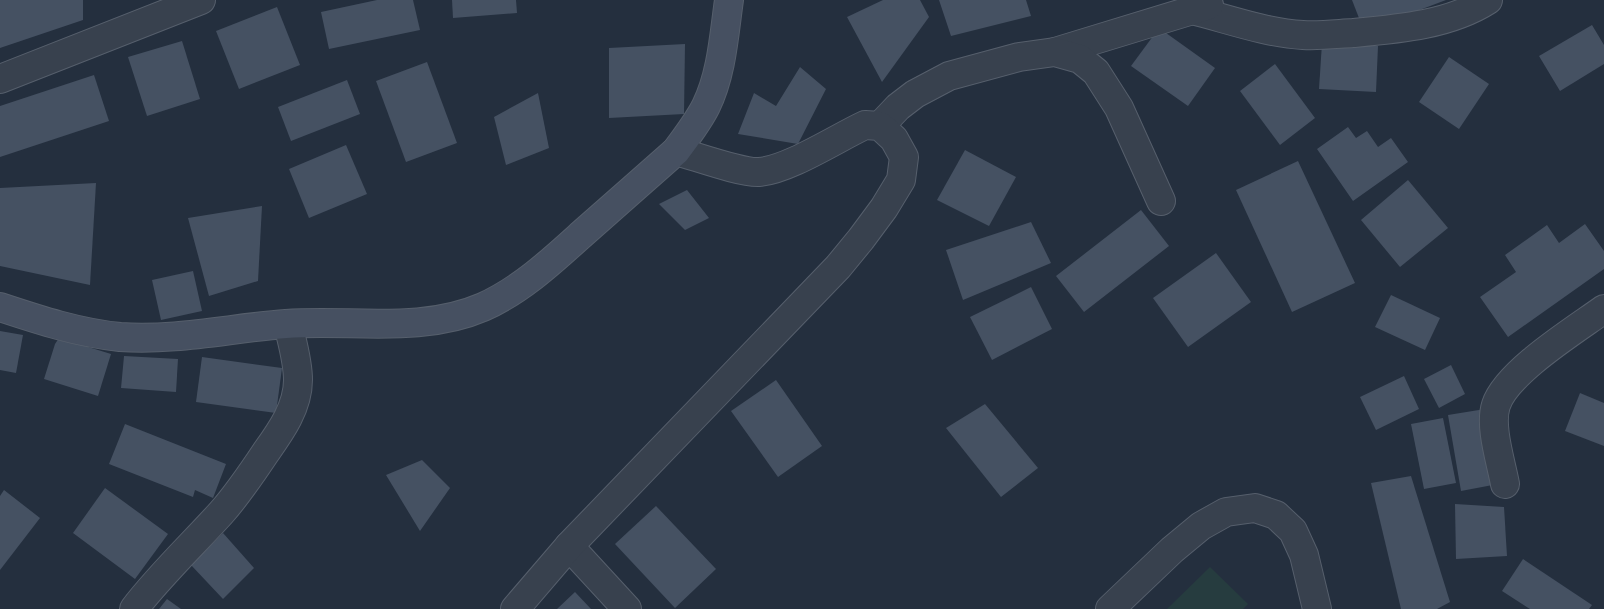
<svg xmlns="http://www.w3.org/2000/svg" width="1604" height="609" font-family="Rubik,sans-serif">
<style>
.green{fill:#263c3f}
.building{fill:#455162}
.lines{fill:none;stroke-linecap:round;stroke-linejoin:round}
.street-casing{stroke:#565f6c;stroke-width:30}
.secondary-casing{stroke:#565f6c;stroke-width:30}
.street{stroke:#38414e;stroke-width:28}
.secondary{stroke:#465061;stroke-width:28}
</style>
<rect width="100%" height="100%" fill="#242f3e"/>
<!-- green -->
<polygon class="green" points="1210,567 1248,604 1243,609 1167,609"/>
<!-- building -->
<g class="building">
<polygon points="0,0 83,0 83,20 0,48"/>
<polygon points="377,0 413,0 420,30 329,49 321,12"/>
<polygon points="452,0 516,0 517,13 453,18"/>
<polygon points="883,0 920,0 929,17 882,82 847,17"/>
<polygon points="939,0 1026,0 1031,16 951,36"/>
<polygon points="1352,0 1446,0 1364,31"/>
<polygon points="277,7 300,65 239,89 216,31"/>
<polygon points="1592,25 1604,45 1604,64 1560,91 1539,56"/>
<polygon points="1159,28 1215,68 1188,106 1131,66"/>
<polygon points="182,41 200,99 147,116 128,57"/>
<polygon points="1322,43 1378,46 1376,92 1319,89"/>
<polygon points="685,44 684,114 609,118 609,48"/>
<polygon points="1449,57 1489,84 1459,129 1419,102"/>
<polygon points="427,62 457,143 406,162 376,81"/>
<polygon points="1275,64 1315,118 1280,145 1240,91"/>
<polygon points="800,67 826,89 798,144 738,134 754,93 776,106"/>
<polygon points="94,75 109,121 0,157 0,106"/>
<polygon points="347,80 360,114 291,141 278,107"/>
<polygon points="538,93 549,148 506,165 494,117"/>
<polygon points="1348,127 1356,138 1367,131 1378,147 1391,138 1408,162 1353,201 1317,149"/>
<polygon points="346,145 367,194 309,218 289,169"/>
<polygon points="965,150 1016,177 989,226 937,200"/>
<polygon points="1298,161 1355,283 1292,312 1236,190"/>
<polygon points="1408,180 1448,228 1400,267 1361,220"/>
<polygon points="96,183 90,285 0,266 0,188"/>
<polygon points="687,190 709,218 685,230 659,204"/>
<polygon points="262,206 258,281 209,296 188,218"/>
<polygon points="1141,210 1169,246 1084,312 1056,276"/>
<polygon points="1031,222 1051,263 963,300 946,250"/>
<polygon points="1585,224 1604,251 1604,269 1508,337 1480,297 1516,272 1505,255 1547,225 1559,243"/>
<polygon points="1216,253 1251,302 1188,347 1153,298"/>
<polygon points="193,271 202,311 161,320 152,280"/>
<polygon points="1031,287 1052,329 992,360 970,317"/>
<polygon points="1391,295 1440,318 1425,350 1375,327"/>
<polygon points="0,331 23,335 16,373 0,370"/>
<polygon points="59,338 111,354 98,396 44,379 55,344"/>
<polygon points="124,356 178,359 176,392 121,388"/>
<polygon points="202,357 282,368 276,413 196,402"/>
<polygon points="1451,365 1465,394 1439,408 1424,379"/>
<polygon points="1404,376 1419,409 1376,430 1360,397"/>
<polygon points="776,380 822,446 778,477 731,411"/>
<polygon points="1580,393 1604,403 1604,446 1565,431"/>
<polygon points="985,404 1038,468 1001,497 946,428"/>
<polygon points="1485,409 1498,484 1461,491 1448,415"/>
<polygon points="1443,418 1456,483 1424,489 1411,424"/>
<polygon points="125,424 226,464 213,498 195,490 193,497 109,464"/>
<polygon points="422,460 450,488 420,531 386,475"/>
<polygon points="1411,476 1450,602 1437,609 1401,609 1371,483"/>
<polygon points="105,488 168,534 135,579 73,533"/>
<polygon points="4,490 40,518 0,570 0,496"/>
<polygon points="1455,504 1504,507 1507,556 1456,559"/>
<polygon points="656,506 716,569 675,608 615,544"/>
<polygon points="223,533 254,568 223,599 191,565"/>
<polygon points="1523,559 1592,605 1589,609 1530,609 1502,591"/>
<polygon points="575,592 591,609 557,609"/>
<polygon points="167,599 181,609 159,609"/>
</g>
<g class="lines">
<!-- street casing -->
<g class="street-casing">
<g id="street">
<path d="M1192,10C1228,19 1266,33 1303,35C1319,36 1336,34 1353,33C1398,29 1449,25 1488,0"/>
<polyline points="1055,52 1209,5"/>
<polyline points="0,79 201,0"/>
<polyline points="880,126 898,107 915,94 949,76 1019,57 1055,52 1080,59 1096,72 1119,108 1161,201"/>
<path d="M1505,484C1501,462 1489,426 1496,405C1507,372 1575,330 1604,309"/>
<polyline points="569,546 627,609"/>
<path d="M134,609C160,575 192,545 221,513C238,494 252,473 266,452C281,431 298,407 298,380C298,361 292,342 288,324"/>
<path d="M515,609L569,546L838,267L861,239L884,208L901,180L904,157L894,139L880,126L865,125C837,138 788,170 759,172C741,173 695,156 676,151"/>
<polyline points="1110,609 1172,550 1201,526 1226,512 1255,508 1276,515 1293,531 1304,555 1317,609"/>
</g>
</g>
<!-- secondary casing -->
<g class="secondary-casing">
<path id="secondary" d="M0,307C39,320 79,333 120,337C176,341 231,328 286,324C351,319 421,334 483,307C521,290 552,261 583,233C614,206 645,178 676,151C687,136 698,122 706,106C722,73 724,35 729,0"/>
</g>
<!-- street -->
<use href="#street" class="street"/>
<!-- secondary -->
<use href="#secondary" class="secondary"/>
</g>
</svg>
